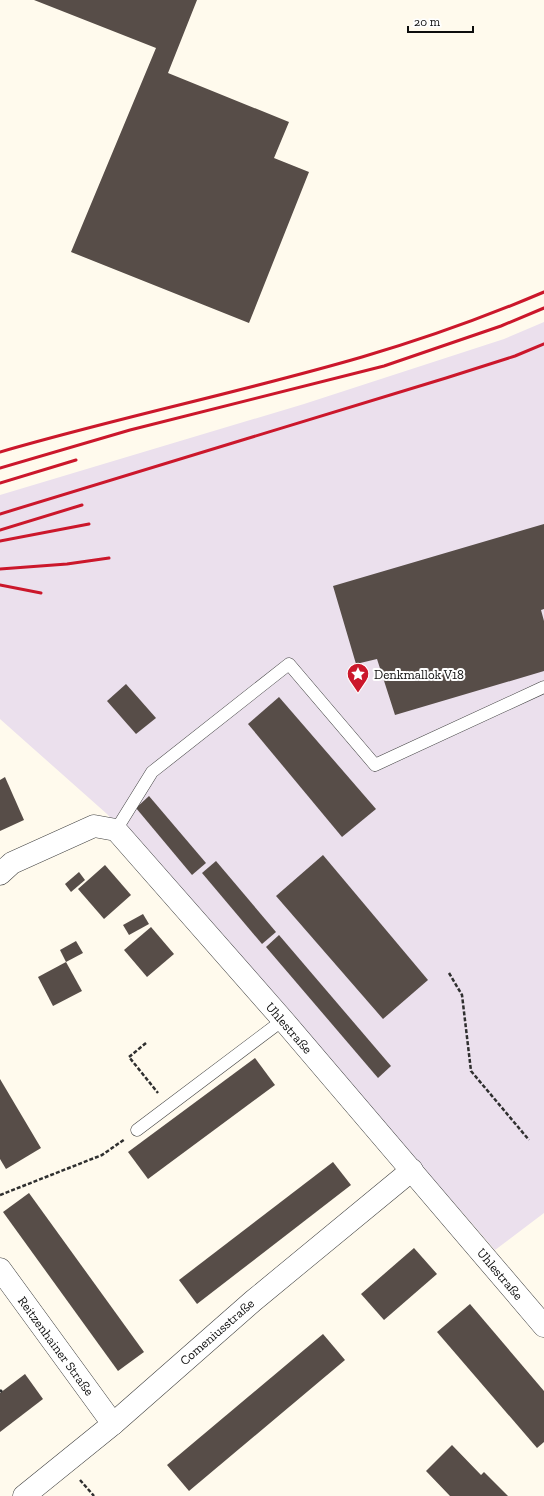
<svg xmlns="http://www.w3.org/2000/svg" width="544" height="1496" font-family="'Zilla Slab',serif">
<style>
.industrial{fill:#ebe0ed}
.building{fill:#574d48}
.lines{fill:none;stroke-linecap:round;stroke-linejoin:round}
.lane-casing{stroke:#404040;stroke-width:13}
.street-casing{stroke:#404040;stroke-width:23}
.path{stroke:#2f2f2f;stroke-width:2.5;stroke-dasharray:4 2;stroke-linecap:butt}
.lane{stroke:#fff;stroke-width:12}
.street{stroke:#fff;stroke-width:22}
.rail{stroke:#cb172b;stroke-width:3}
.labels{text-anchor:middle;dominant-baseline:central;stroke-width:4;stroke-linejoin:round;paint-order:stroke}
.poi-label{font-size:13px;fill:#0d0d0d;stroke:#fff;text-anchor:start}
.street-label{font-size:13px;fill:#0d0d0d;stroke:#fff}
</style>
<rect width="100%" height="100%" fill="#fffaed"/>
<!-- industrial -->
<polygon class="industrial" points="544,322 544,1213 495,1250 270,992 107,814 0,719 0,495 304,404 504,339"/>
<!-- building -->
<g class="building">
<polygon points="34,0 197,0 168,73 289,122 274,158 309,172 249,323 71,252 156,48"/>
<polygon points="544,524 544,609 541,610 544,621 544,671 395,715 377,659 356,664 333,586"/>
<polygon points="126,684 156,718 136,734 107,701"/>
<polygon points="279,697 376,809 342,837 248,724"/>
<polygon points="5,777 24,820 0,831 0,780"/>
<polygon points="149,796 206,863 192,875 136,808"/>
<polygon points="323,855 428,980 383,1019 276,896"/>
<polygon points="216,861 276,932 262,944 202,873"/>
<polygon points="105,865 131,895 104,919 78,889"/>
<polygon points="79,872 85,880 71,892 65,884"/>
<polygon points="143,914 149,924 129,935 123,925"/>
<polygon points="151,927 174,954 147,977 124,950"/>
<polygon points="279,935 391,1066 378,1078 266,947"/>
<polygon points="76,941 83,953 66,962 60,950"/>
<polygon points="66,962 82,991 53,1006 38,977"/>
<polygon points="255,1058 275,1085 148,1179 128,1152"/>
<polygon points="0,1079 41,1148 6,1169 0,1159"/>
<polygon points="333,1162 351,1185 197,1304 179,1280"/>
<polygon points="29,1193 144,1352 118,1371 3,1212"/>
<polygon points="414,1248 437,1274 384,1320 361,1294"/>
<polygon points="470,1304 544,1391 544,1442 537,1448 437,1332"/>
<polygon points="323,1334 345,1360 189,1491 167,1465"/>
<polygon points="25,1374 43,1399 0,1432 0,1393"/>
<polygon points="452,1445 481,1475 484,1472 508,1496 450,1496 426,1471"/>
</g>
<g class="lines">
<!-- lane casing -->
<g class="lane-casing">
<g id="lane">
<polyline points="116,830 152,772 289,664 375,765 544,687"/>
<polyline points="137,1130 283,1020"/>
</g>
</g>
<!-- street casing -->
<g class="street-casing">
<g id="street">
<polyline points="0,874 12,863 94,826 116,830 283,1020 544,1326"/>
<polyline points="0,1269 113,1424"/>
<polyline points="24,1496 113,1424 253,1301 412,1170"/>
</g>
</g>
<!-- path -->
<g class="path">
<polyline points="449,973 462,995 471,1071 529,1140"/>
<polyline points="146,1043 129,1057 158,1093"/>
<polyline points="0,1195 102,1155 125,1139"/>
<polyline points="0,1390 2,1392"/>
<polyline points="80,1480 94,1496"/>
</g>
<!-- lane -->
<use href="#lane" class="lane"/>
<!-- street -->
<use href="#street" class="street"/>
<!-- rail -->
<g class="rail">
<path d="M0,452C120,417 242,392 362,357C424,339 485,317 544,292"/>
<polyline points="0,468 130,430 384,366 501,326 544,308"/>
<polyline points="0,483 76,460"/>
<polyline points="0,514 446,378 515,356 544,344"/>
<polyline points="0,530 82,505"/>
<polyline points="0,541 89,524"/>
<polyline points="0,569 67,564 109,558"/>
<polyline points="0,585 41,593"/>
</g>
</g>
<!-- icons -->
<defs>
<g id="sight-pin" transform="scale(1.15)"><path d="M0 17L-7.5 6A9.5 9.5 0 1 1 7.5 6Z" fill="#cb172b" stroke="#fff"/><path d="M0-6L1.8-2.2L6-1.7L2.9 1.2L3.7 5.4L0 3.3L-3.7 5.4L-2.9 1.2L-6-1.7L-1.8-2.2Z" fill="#fff"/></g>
</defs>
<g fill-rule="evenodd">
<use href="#sight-pin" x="358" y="674"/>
</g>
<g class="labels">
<!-- poi labels -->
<g class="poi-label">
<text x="374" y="674">Denkmallok V18</text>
</g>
<!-- street labels -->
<g class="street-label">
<text transform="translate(289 1028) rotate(49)">Uhlestraße</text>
<text transform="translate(500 1274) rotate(50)">Uhlestraße</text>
<text transform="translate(217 1332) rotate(-41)">Comeniusstraße</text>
<text transform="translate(56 1346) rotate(54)">Reitzenhainer Straße</text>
</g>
</g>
<!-- scale -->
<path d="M408 26v6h65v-6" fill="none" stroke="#0d0d0d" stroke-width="2"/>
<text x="414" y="26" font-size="12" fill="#0d0d0d" stroke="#ffffff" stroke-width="3" paint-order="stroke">20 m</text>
</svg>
